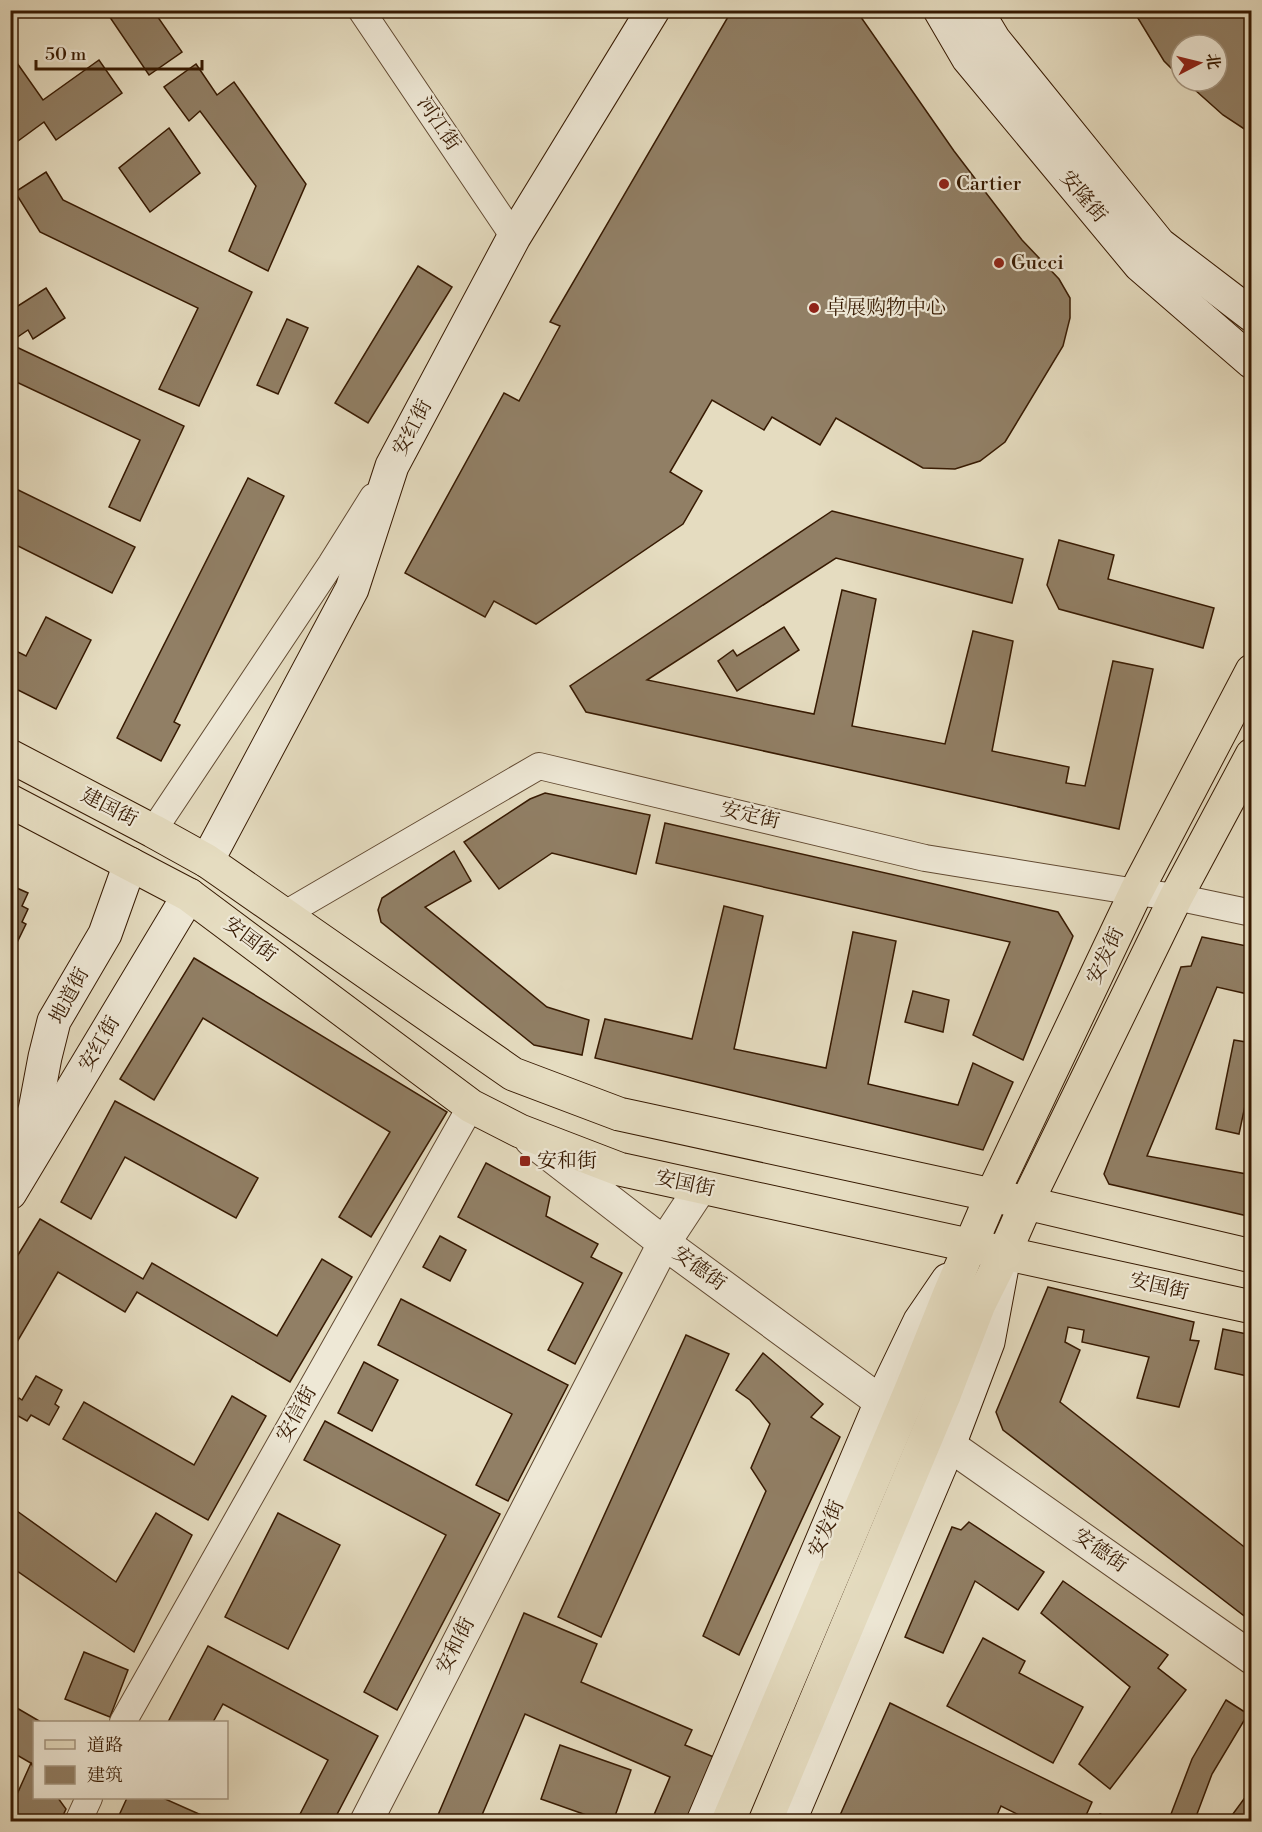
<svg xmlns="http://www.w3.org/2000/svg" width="1262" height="1832" font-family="'Libre Bodoni','Noto Serif SC',serif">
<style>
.building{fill:#917f65;stroke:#371a02;stroke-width:1.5}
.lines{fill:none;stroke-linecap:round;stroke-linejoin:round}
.minor-casing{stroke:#624a32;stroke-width:28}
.tertiary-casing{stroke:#624a32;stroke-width:34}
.secondary-casing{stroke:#371a02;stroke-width:35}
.primary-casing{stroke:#371a02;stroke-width:35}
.trunk-casing{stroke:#371a02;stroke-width:35}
.minor{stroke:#eee8d6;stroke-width:26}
.tertiary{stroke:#eee8d6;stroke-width:32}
.secondary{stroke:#eee8d6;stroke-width:33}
.primary{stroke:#e5dcc0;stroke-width:33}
.trunk{stroke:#e5dcc0;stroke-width:33}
.poi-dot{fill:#8f2418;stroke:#eee8d6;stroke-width:2}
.labels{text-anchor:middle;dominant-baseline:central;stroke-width:4.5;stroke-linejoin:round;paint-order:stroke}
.street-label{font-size:20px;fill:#371a02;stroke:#eee8d6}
.poi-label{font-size:20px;fill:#371a02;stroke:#eee8d6;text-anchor:start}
</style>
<rect width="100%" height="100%" fill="#e5dcc0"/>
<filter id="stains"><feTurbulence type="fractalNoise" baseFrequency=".00333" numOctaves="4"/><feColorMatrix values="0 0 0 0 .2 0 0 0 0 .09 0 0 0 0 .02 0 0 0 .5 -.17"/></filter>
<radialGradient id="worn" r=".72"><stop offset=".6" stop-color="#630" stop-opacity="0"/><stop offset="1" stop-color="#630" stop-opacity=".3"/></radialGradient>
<!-- building -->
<g class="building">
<polygon points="105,10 153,10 182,52 149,75"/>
<polygon points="732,10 856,10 954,151 1022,240 1059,279 1070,298 1070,318 1063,346 1005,442 980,461 955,469 923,468 836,418 820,445 772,417 764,430 712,400 670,472 702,491 683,524 536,624 494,601 485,617 405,573 504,393 519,401 560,326 550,322"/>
<polygon points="1133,10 1252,10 1252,134 1223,115 1185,81 1217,81 1217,45 1181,45 1181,78 1164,61"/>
<polygon points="10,53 43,100 99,60 122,93 56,140 44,122 18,141 10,130"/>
<polygon points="196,64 217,95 234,82 306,184 268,271 229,251 256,186 200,111 189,121 164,87"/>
<polygon points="169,128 200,173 150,212 119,168"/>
<polygon points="46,172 63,200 252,292 199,406 159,389 198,308 40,232 15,192"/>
<polygon points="418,266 452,287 368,423 335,403"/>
<polygon points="46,288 65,318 33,339 28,330 10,342 10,311"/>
<polygon points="287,319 308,328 278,394 257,385"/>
<polygon points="10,344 184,426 140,521 109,507 140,440 10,379"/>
<polygon points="248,478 284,496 174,722 180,725 161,761 117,738"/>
<polygon points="10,486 135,547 112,593 10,542"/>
<polygon points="832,511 1023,559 1012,603 836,558 647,680 814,714 842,590 876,599 852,726 945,744 973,631 1013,641 992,751 1069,767 1066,783 1085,786 1113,661 1153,669 1119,829 586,712 570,686"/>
<polygon points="1059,540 1114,555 1108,579 1214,608 1203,648 1059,609 1047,585"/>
<polygon points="46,617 91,640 56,709 10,686 10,648 26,656"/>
<polygon points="784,627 799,650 737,691 718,661 733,650 737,656"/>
<polygon points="545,793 650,815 636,874 552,853 499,889 464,842 530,799"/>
<polygon points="665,823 1058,912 1073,936 1023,1060 973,1035 1010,942 656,863"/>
<polygon points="454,851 471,881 425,907 547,1007 589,1020 582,1055 534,1045 381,922 378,910 382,898"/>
<polygon points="10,885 28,893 22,906 28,909 22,922 26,924 10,957"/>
<polygon points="724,906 763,916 734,1049 826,1068 853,932 896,941 868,1084 958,1105 973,1063 1013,1082 983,1150 595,1058 605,1019 692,1039"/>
<polygon points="1202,937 1252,947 1252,995 1217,987 1147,1156 1252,1175 1252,1217 1109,1184 1104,1174 1181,967 1191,966"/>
<polygon points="194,958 447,1112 371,1237 339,1217 390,1132 203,1018 154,1100 120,1079"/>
<polygon points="913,991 949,1000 943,1032 905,1022"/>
<polygon points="1234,1040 1252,1043 1252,1073 1239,1134 1216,1129"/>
<polygon points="115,1101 258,1178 236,1218 125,1157 91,1219 61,1202"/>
<polygon points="486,1163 550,1197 546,1216 598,1244 591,1257 622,1273 575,1364 548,1350 583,1283 458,1217"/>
<polygon points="40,1219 143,1279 152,1263 277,1336 322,1259 352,1277 290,1382 137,1292 125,1312 58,1272 10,1354 10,1268"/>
<polygon points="440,1236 466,1250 450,1281 423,1267"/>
<polygon points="1048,1287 1194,1322 1190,1340 1199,1341 1179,1407 1137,1398 1149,1357 1082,1342 1084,1330 1068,1327 1065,1342 1080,1350 1060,1402 1252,1553 1252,1622 1003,1430 996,1412"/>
<polygon points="401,1299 568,1385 508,1501 476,1485 512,1414 378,1345"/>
<polygon points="1223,1329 1252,1335 1252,1377 1215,1369"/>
<polygon points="686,1335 729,1354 601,1637 558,1617"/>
<polygon points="763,1353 823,1404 811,1417 840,1437 739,1655 703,1636 766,1491 751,1468 770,1424 750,1400 736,1390"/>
<polygon points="364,1362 398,1380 372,1431 338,1413"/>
<polygon points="36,1376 62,1390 55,1404 59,1407 49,1425 31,1415 27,1421 11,1412 19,1398 22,1400"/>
<polygon points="232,1396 266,1416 208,1520 63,1439 84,1402 194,1465"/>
<polygon points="325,1421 500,1514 397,1710 364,1692 446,1535 304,1460"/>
<polygon points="1252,1481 1252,1509 1246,1508"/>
<polygon points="10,1506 116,1582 156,1513 192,1535 134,1652 10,1566"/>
<polygon points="278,1513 340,1545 288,1649 225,1617"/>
<polygon points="969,1522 1044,1572 1018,1610 975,1581 943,1653 905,1637 952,1527 961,1530"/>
<polygon points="1063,1581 1168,1655 1158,1668 1186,1690 1110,1789 1079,1764 1130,1687 1041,1613"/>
<polygon points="524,1613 597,1644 581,1682 692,1730 685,1745 716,1758 689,1822 651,1822 670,1777 525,1714 479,1822 435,1822"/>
<polygon points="983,1638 1025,1661 1019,1673 1083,1707 1053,1763 947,1706"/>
<polygon points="208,1646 378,1736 333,1822 296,1822 328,1760 223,1704 213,1722 168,1722"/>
<polygon points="84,1652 128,1670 110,1717 65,1699"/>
<polygon points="1226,1700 1248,1714 1212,1774 1194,1822 1168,1822 1192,1759"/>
<polygon points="890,1703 1092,1802 1083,1822 1033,1822 1001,1806 994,1822 837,1822"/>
<polygon points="10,1704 41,1722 34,1722 34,1765 10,1751"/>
<polygon points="560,1745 631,1770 613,1822 606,1822 541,1799"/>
<polygon points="31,1763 34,1768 34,1798 58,1798 66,1809 60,1822 10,1822 10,1810"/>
<polygon points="1252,1788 1252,1822 1227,1822"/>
<polygon points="127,1798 163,1798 217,1822 116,1822"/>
<polygon points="1100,1814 1119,1822 1097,1822"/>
</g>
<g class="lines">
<!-- minor casing -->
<g class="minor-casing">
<g id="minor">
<polyline points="361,10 514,237"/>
<polyline points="153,831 331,564 373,497"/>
<polyline points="285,914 539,766 925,858 1136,892 1176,897 1252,913"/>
<polyline points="123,1722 471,1106"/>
<polyline points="78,1822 89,1798"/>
</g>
</g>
<!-- tertiary casing -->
<g class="tertiary-casing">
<g id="tertiary">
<polyline points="531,1140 664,1243 881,1402"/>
<polyline points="949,1445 1252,1658"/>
<polyline points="366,1822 664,1243 701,1187"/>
</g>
</g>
<!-- secondary casing -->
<g class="secondary-casing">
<g id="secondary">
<polyline points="940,10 968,58 1140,265 1252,362"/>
<polyline points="976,10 994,40 1159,244 1252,315"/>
<polyline points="207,861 352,589 392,466 514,237 653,10"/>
<polyline points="21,1148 35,1110 45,1057 54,1021 105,934 130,864"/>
<polyline points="10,1193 189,895"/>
<polyline points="703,1822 881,1402 920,1321 948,1280"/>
<polyline points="789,1822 949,1445 988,1342 1002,1267"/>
</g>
</g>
<!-- primary casing -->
<g class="primary-casing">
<g id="primary">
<polyline points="10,756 153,831 207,861 513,1074 619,1114 992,1195 1252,1256"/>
<polyline points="10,801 189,895 471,1106 520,1131 619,1169 1252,1307"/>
<polyline points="914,1383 950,1293 992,1195 1136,892 1252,671"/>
<polyline points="944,1395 979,1304 1005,1252 1026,1204 1176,897 1252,755"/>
</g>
</g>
<!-- trunk casing -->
<g class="trunk-casing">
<g id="trunk">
<polyline points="728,1822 914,1383"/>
<polyline points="765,1822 944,1395"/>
</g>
</g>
<!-- minor -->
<use href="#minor" class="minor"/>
<!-- tertiary -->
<use href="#tertiary" class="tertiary"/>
<!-- secondary -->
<use href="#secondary" class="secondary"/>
<!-- primary -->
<use href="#primary" class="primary"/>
<!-- trunk -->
<use href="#trunk" class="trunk"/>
</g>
<!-- markers -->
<g class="poi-dot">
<circle cx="944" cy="184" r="6"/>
<circle cx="999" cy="263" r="6"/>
<circle cx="814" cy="308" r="6"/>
<rect x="519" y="1155" width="12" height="12" rx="3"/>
</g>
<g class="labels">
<!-- street labels -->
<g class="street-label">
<text transform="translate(438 124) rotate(56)">河江街</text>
<text transform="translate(1083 197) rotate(50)">安隆街</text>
<text transform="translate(413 428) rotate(-62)">安红街</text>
<text transform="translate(109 808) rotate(27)">建国街</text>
<text transform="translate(750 816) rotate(13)">安定街</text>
<text transform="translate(250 940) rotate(37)">安国街</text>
<text transform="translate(1106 956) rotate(-65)">安发街</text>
<text transform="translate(70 996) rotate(-62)">地道街</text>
<text transform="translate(100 1044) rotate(-59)">安红街</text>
<text transform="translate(685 1184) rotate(12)">安国街</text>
<text transform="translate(699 1269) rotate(36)">安德街</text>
<text transform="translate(1159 1287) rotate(13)">安国街</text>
<text transform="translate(297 1414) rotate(-61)">安信街</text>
<text transform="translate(827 1529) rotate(-67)">安发街</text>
<text transform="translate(1100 1551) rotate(35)">安德街</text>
<text transform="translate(456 1646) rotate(-63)">安和街</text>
</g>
<!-- poi labels -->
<g class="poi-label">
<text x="956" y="184">Cartier</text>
<text x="1011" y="263">Gucci</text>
<text x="826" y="308">卓展购物中心</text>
<text x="537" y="1161">安和街</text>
</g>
</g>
<!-- margin -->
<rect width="1262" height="1832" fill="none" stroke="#e5dcc0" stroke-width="36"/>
<rect x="12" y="12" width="1238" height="1808" fill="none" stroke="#371a02" stroke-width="3"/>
<rect x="18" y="18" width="1226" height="1796" fill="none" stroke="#371a02" stroke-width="1.5"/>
<!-- legend -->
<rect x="33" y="1721" width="195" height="78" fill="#eee8d6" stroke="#a59681" stroke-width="1.5"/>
<rect x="45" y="1740" width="30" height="9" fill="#e5dcc0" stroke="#a59681" stroke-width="1.5"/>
<text x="87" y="1751" font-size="18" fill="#371a02">道路</text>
<rect x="45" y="1766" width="30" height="18" fill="#917f65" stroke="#a59681" stroke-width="1.5"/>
<text x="87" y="1781" font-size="18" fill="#371a02">建筑</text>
<!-- north arrow -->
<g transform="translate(1199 63) rotate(83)"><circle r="28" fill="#eee8d6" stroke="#a59681" stroke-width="1.5"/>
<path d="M0-4.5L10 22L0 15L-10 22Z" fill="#8f2418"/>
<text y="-9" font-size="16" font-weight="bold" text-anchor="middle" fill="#371a02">北</text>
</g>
<!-- scale -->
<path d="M36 60v9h166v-9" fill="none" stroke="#371a02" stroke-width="3"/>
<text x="45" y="60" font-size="18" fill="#371a02" stroke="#eee8d6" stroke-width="4.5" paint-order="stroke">50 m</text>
<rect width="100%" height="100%" filter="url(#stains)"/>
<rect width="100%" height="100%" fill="url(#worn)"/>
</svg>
